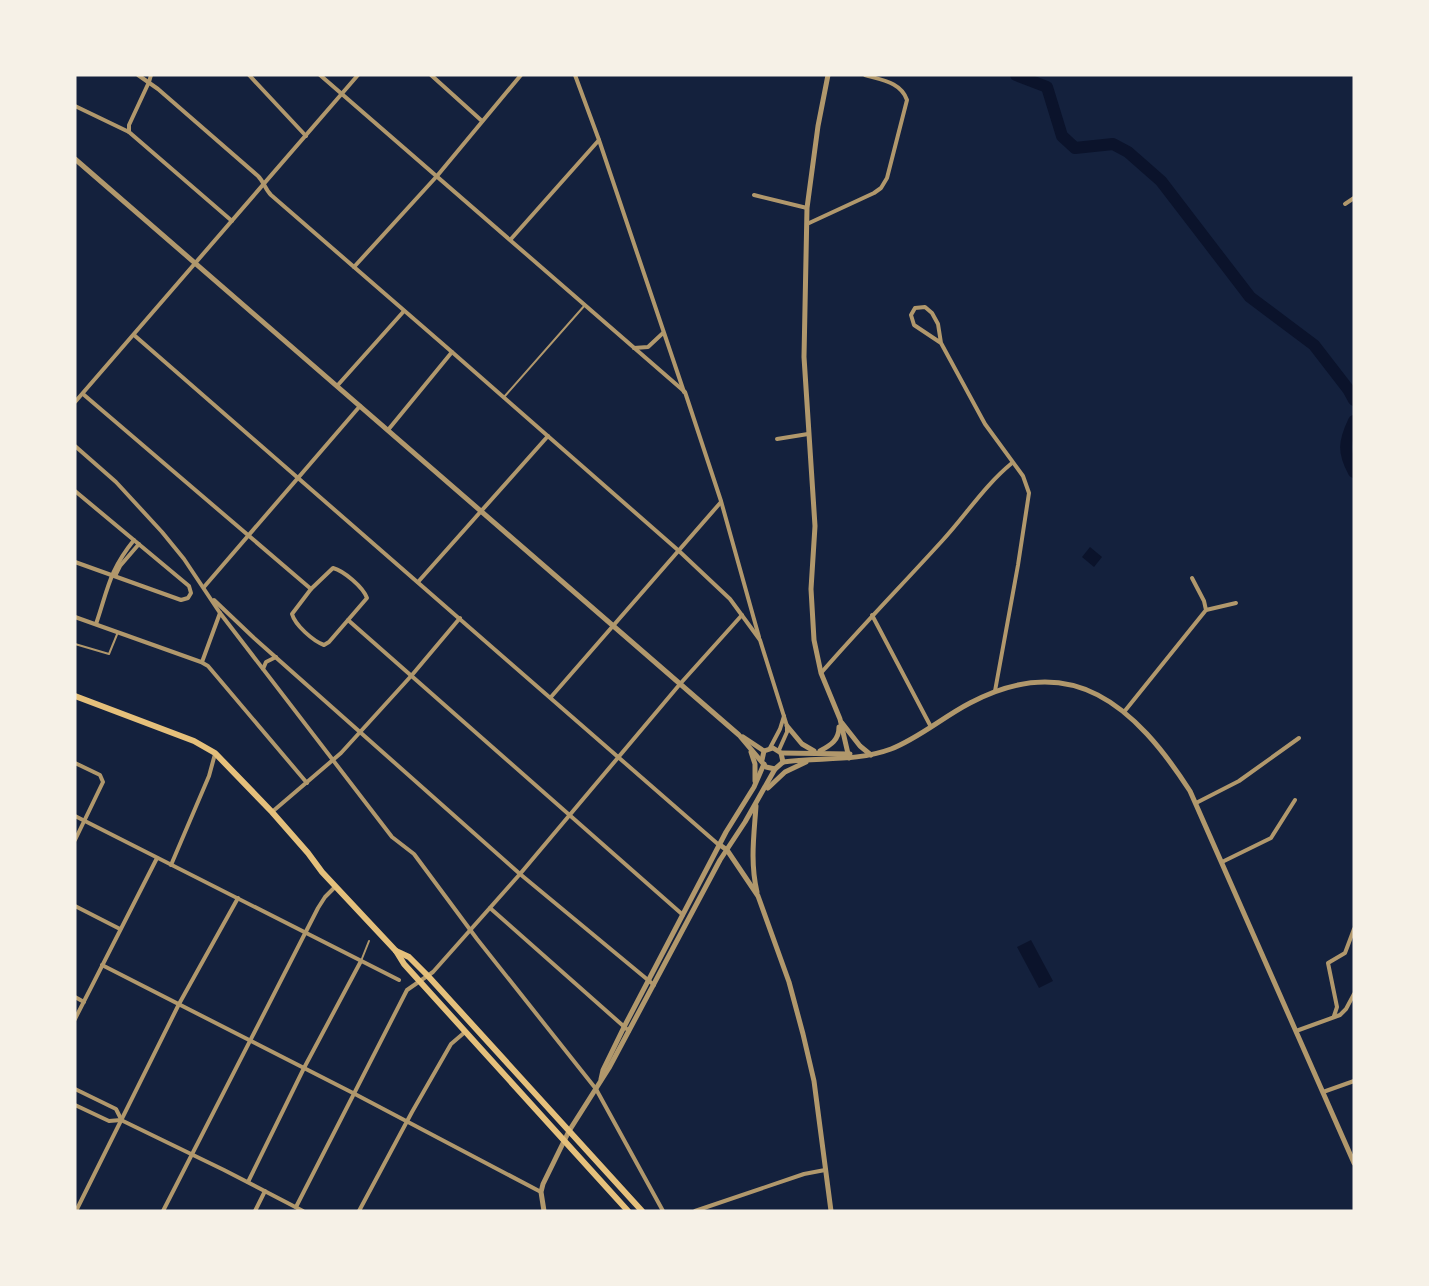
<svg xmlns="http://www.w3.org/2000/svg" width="1429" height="1286" font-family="Manrope,sans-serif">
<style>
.water{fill:#0b132b}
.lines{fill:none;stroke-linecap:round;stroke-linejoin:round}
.river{stroke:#0b132b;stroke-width:12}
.service{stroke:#b1986c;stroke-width:2}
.minor{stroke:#b1986c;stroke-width:4}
.tertiary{stroke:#b1986c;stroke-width:5}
.primary{stroke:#e5c07b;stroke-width:6}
</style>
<rect width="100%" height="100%" fill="#14213d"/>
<!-- water -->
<g class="water">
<polygon points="1090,547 1102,557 1094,567 1082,557"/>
<polygon points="1031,940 1053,981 1039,988 1017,947"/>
</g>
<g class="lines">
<!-- river -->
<g class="river">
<polyline points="1016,75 1047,87 1062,136 1075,148 1113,144 1128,152 1161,181 1250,297 1314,345 1348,389 1354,400"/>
<path d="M1354,421C1344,442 1343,452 1354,472"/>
</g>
<!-- service -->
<g class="service">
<polyline points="504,397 585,305"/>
<polyline points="75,644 109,654 118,632"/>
<polyline points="361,961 369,941"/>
</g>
<!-- minor -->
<g class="minor">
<path d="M138,75L158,89L258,176C264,182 265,189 271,195L452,352L679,551L730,599L760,640L787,726V732L779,750"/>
<polyline points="249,75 306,136"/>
<polyline points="320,75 685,392 721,501 759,637"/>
<polyline points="431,75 482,121"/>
<polyline points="575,75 599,140 684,392"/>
<polyline points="75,106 129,132 232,221"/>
<polyline points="129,132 129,125 149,82 151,75"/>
<polyline points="754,195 807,208"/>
<polyline points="1345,204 1354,198"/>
<path d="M807,224L874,193L881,188L887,178L907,100C901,82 881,80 865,75"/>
<polyline points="511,239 599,140"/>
<polyline points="354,267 437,176 521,75"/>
<polyline points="134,335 719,845"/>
<polyline points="941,343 914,325 911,315 915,308 925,307 932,313 938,324 941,343 985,424 1023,476 1029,493 1018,565 995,691"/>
<polyline points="634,348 648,347 663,333"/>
<polyline points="337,386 404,311"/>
<polyline points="83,394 311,589"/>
<polyline points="75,402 358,75"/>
<polyline points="388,430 452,352"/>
<polyline points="777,439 808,434"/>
<polyline points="75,446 116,482 162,532 184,559 220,613 392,837 414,854 477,939 596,1089 663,1211"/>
<polyline points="75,491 189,586 191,593 188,598 181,600 75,562"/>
<path d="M333,568C344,571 363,587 367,598L329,642L324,645C313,641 295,625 292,614L311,589Z"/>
<polyline points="115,576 120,566 139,544"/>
<polyline points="418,582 548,436"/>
<polyline points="204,587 360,406"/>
<polyline points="214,600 254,638 520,874 654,985"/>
<polyline points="1206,610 1236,603"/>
<polyline points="872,615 931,727"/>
<polyline points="75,617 201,662 208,666 307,783"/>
<polyline points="348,620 683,915"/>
<path d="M96,624C108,589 109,571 134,540"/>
<polyline points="202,662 220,613"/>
<polyline points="263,669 266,662 276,657"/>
<path d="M821,673C860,628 902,585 942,541C966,515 984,486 1012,463"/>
<polyline points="551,697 721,502"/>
<polyline points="1124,712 1206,610 1204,601 1192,578"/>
<polyline points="770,748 780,729 784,716"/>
<polyline points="75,763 100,775 103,782 75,840"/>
<polyline points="1196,803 1239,781 1299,738"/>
<polyline points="272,812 341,753 412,675 460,618"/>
<polyline points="75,816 399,980"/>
<polyline points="1222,862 1271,838 1295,800"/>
<polyline points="171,865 209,776 215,754"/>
<polyline points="75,906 120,929"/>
<polyline points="490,908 629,1031"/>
<polyline points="102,965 353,1093 541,1192"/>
<polyline points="75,997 84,1002"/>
<polyline points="1334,1016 1337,1007 1328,963 1345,953 1354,929"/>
<polyline points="75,1019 157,858"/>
<polyline points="1296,1031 1340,1015 1346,1009 1354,994"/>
<polyline points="75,1089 116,1109 121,1119"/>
<polyline points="1323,1092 1354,1081"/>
<polyline points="75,1105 109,1121 121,1120 224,1170 303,1211"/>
<polyline points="248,1182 304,1068 361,961"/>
<polyline points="296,1207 407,990 433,972 520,874 680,684 742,615"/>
<polyline points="76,1211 179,1004 238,898"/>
<polyline points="163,1211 318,908 325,897 335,887"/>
<polyline points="255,1211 265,1191"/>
<polyline points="359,1211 412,1112 451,1044 465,1032"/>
<polyline points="695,1211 804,1174 825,1170"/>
</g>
<!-- tertiary -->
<g class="tertiary">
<polyline points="828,75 818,126 807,208 804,357 815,526 811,589 814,640 821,673 840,719 849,758"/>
<polyline points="75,159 739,735 766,767 775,769 783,762"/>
<polyline points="842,723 860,746 871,755"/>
<polyline points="787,726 802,744 814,751"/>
<polyline points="743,737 764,751"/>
<path d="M820,751C831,745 839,740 839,727"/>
<polyline points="751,752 755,764 755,781"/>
<polyline points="781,753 850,754"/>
<polyline points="762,760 764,751 773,748 781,753 783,762"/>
<path d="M783,762C819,757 856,762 891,749C919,738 943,717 970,703C1072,649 1135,706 1190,791L1354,1163"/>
<polyline points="768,788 785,772 806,762"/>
<path d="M756,806C754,835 750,862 757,892"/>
<polyline points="720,845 727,850 758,896 789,982 803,1034 814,1081 831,1211"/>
<polyline points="601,1079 603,1070 624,1027 726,832 754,787 764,764"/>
<polyline points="544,1211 541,1192 543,1184 569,1131 609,1068 720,860 745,822 775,769"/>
</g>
<!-- primary -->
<g class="primary">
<polyline points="75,696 194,741 215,753 272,812 308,853 322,872 396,951 404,964 628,1211"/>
<polyline points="396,951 409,957 428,976 642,1211"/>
</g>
</g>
<!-- border -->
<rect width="1429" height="1286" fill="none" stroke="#f6f1e7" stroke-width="153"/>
</svg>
